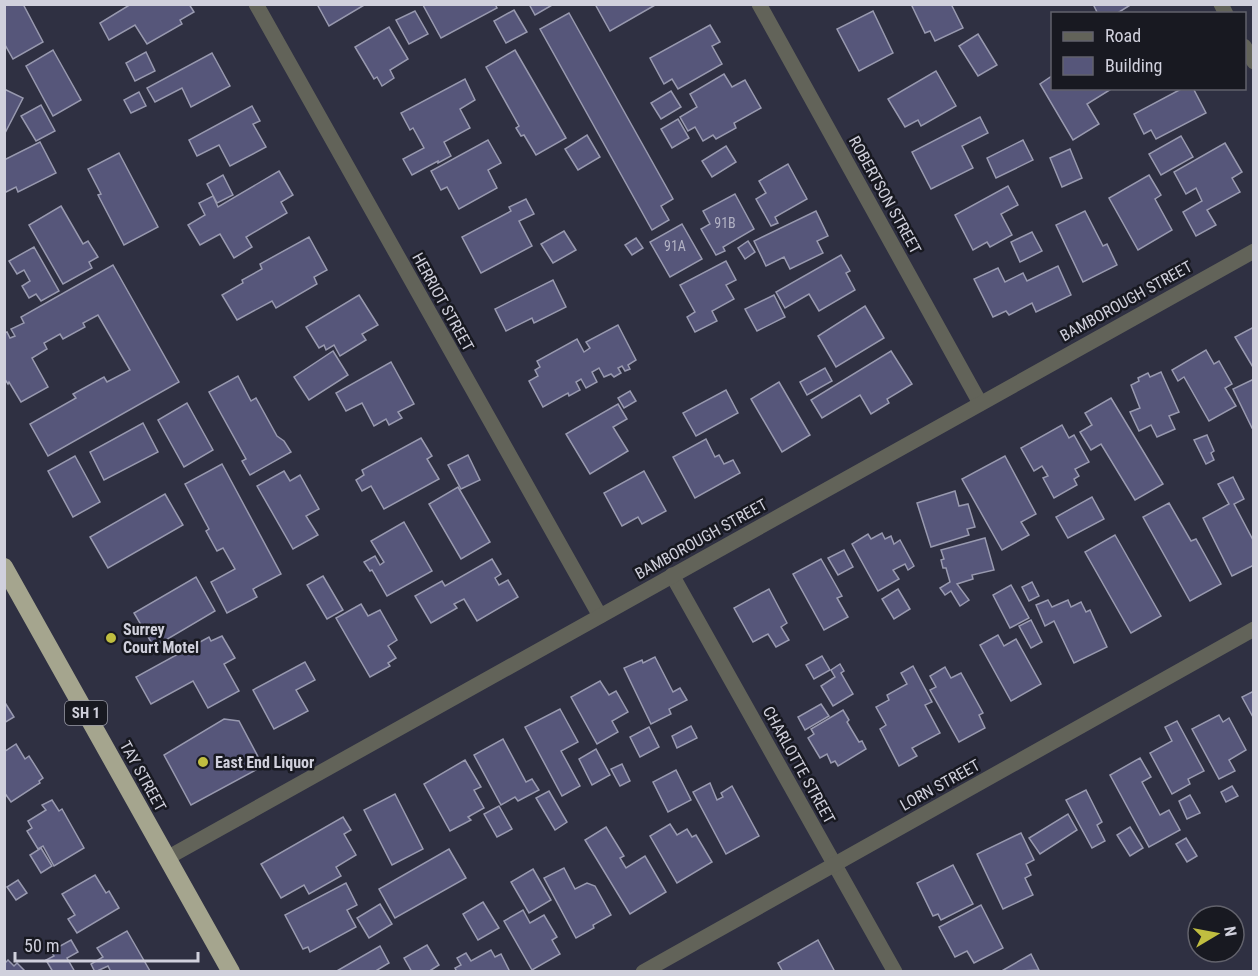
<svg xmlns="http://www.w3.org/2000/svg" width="1258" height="976" font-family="'Roboto Condensed',sans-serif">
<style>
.building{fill:#56567a;stroke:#9899af;stroke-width:1.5}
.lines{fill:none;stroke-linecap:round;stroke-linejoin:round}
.street{stroke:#626359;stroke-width:15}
.highway{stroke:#a5a58e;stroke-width:18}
.poi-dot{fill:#c0be40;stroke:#181921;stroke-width:2}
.labels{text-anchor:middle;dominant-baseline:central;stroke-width:5;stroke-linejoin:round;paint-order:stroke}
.number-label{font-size:14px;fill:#b2b2c4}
.shield{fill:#181921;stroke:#9999a4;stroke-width:1.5}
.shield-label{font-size:15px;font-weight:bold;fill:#d0d0dc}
.street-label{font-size:16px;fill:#d0d0dc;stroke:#181921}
.poi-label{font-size:16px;font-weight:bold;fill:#d0d0dc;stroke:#181921;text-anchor:start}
</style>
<rect width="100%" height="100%" fill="#2f3042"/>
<!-- building -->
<g class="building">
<polygon points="4,4 23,4 43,42 13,59 4,43"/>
<polygon points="131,4 189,4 194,12 180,20 182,24 147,44 135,25 109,40 100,23"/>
<polygon points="317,4 366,4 329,26"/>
<polygon points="495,4 497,8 441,38 423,5"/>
<polygon points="529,4 554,4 535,15"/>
<polygon points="595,4 657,4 610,31"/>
<polygon points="911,4 951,4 963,28 935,41 930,31 925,33"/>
<polygon points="1093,4 1132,4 1116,14 1098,14"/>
<polygon points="514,10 527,32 506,43 494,21"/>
<polygon points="415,11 428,34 409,44 396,20"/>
<polygon points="873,11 893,53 859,71 837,29"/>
<polygon points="569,13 673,199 661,206 669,220 652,230 540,29"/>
<polygon points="710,25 720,42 712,46 722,64 678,89 672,79 664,84 650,58"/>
<polygon points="389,27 408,59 390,70 394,78 382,86 377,77 374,79 355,47"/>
<polygon points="978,34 997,65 978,76 959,46"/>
<polygon points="53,50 81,100 53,116 26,66"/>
<polygon points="515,50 566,138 536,155 524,135 521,136 516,128 519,126 486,67"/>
<polygon points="146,52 155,71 135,81 126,63"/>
<polygon points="212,53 230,86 191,107 182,88 155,102 147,88"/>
<polygon points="936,71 956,106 921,126 918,120 905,127 888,99"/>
<polygon points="724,74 732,87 745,80 761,108 734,123 736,128 716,139 713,135 703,141 695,127 688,131 680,117 697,107 690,94"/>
<polygon points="1052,76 1052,88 1113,88 1087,104 1099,124 1073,140 1040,84"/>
<polygon points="465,79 475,100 460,109 470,128 444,142 451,156 438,163 438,161 412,175 403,159 424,148 413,128 410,130 401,113"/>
<polygon points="1183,88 1193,88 1206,113 1156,139 1151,130 1144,134 1134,114"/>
<polygon points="4,89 23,98 4,135"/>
<polygon points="671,91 681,107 661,119 651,103"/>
<polygon points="139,92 146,106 131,113 124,100"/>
<polygon points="41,105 55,131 36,141 21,116"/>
<polygon points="252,106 260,121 253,124 266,147 230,166 219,145 197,156 189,140"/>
<polygon points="980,117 988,133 962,146 973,168 931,189 912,152"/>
<polygon points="678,119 689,138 672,148 661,129"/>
<polygon points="587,135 600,157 578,170 565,149"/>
<polygon points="1181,136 1193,157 1161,175 1149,154"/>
<polygon points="488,140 501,163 488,170 497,188 459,209 447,187 441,190 431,171"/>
<polygon points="1023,140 1033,160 996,178 987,158"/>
<polygon points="40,142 56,173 18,192 16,187 4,193 4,160"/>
<polygon points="1225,143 1242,172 1232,178 1240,192 1207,210 1216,225 1196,236 1183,212 1202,201 1196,188 1186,194 1174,172"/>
<polygon points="726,146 736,162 712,177 702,161"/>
<polygon points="1070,149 1082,178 1062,187 1050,158"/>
<polygon points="119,153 158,227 124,245 98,195 101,194 88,169"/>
<polygon points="788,164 807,199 775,217 778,223 771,226 756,199 766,193 759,181"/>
<polygon points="279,171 293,195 281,202 287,213 246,237 252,247 234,258 220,234 200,245 188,225 205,215 199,203 213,196 218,207"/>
<polygon points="223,175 233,195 217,203 207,184"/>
<polygon points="1149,175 1161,195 1155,199 1172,230 1138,250 1109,198"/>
<polygon points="1008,186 1018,205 1001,214 1012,235 990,247 987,242 973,250 955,215"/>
<polygon points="735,194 754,229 723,247 725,251 716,255 701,229 710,224 703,211"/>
<polygon points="526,199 534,214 519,221 532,246 481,273 462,237 511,211 509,207"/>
<polygon points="61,206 83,244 88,241 98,257 89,262 92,268 63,284 29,225"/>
<polygon points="816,211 828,236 817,241 823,253 790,269 784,257 766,266 754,241"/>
<polygon points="1085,211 1103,246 1107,244 1117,265 1083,282 1056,225"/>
<polygon points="682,224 702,259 670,277 650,242"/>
<polygon points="564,231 576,250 553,263 541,244"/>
<polygon points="1032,232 1042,251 1020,262 1011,242"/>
<polygon points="309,237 327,270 314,277 317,284 276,308 272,301 237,320 222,295 243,283 242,280 262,269 260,264"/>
<polygon points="636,238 643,248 632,255 625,245"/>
<polygon points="748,241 755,252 745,259 738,248"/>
<polygon points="34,247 59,291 41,301 36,294 29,298 22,286 30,281 24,270 17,274 9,261"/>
<polygon points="841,255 850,271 846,273 855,290 819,311 809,294 785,308 776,292"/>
<polygon points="726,261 736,280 726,285 734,299 712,311 717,321 695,332 687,317 695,312 680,285"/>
<polygon points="113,265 179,382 48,456 30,424 76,398 73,394 104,377 107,382 130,370 98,315 83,323 85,327 63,339 60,334 44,343 47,349 32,358 48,387 21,402 9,382 8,384 4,378 4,333 7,332 10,338 15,336 11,329 24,323 21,317"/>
<polygon points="1058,266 1071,295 1036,312 1032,303 1009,315 1006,311 993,317 974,279 998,268 1005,282 1023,273 1027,281"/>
<polygon points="553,280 566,307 534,323 532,318 506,331 495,309"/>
<polygon points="359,295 378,325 362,334 366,340 340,356 334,345 326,350 324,345 319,348 306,327"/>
<polygon points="774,295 785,317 757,331 745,309"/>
<polygon points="865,306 884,338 836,367 818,336"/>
<polygon points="618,325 636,360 628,365 630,369 625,371 622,366 618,368 621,373 614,377 611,374 604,377 599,368 592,372 597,382 586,388 581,379 576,382 580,390 569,396 568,393 543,407 529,381 538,376 535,370 540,367 537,361 577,339 584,352 590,348 586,342"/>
<polygon points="1254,327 1254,369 1235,337"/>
<polygon points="1206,350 1214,364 1219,361 1232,384 1225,388 1236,406 1209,421 1184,377 1178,381 1172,370"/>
<polygon points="333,351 348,375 309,400 294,377"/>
<polygon points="891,351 912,384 887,399 889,403 871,414 860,395 822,418 811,400"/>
<polygon points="391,362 414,404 398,412 402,418 389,425 386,419 374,426 362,403 346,411 336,393"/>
<polygon points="825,368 832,381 807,395 800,382"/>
<polygon points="1161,372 1179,412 1169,416 1175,429 1157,437 1151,425 1139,431 1130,412 1140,408 1131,385 1139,381 1138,378 1148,373 1150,377"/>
<polygon points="238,376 251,401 256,398 277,436 284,441 291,452 250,475 242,461 246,459 209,392"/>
<polygon points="1254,379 1254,427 1252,428 1233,389"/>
<polygon points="779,382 810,435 782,452 751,399"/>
<polygon points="726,390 738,413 696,436 683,413"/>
<polygon points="630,391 636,401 624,408 618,398"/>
<polygon points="1111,398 1163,484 1135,500 1101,444 1091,450 1080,432 1092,425 1085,413"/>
<polygon points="187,403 213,450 184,467 158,420"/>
<polygon points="618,404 627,419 613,427 628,451 590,474 566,434"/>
<polygon points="143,423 158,452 104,480 90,452"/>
<polygon points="1062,425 1069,438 1074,435 1089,462 1075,469 1079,476 1074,479 1077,485 1054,498 1043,478 1048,476 1042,466 1034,471 1021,448"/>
<polygon points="1207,435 1214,451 1211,453 1214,460 1206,464 1194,440"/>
<polygon points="421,438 432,456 427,459 439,479 384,509 371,486 362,491 356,480 364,475 362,470"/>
<polygon points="706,439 715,457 719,455 724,464 733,460 740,473 695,498 673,457"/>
<polygon points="468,455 480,480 461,489 448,465"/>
<polygon points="75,456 100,502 73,517 48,471"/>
<polygon points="1005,456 1036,514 1021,522 1029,535 1002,550 962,479"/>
<polygon points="222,464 281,574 253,589 257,597 227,613 211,582 235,569 223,548 217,551 206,531 209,529 185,484"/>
<polygon points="284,471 290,481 300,475 319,509 306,516 318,535 293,549 257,486"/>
<polygon points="644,471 666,511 642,524 638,517 622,526 604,493"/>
<polygon points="1233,477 1244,499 1234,504 1254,542 1254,565 1232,576 1203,518 1229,504 1218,484"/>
<polygon points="458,487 490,542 461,559 429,504"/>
<polygon points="955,491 959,506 968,504 975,527 967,529 969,535 931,547 917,503"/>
<polygon points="165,494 183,525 108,568 90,537"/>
<polygon points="1092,497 1104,519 1068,538 1056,517"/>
<polygon points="1169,503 1191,541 1196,539 1221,584 1190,601 1143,517"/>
<polygon points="404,522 432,571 387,596 372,570 370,571 364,562 375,556 380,565 384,562 371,541"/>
<polygon points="882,533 885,539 891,536 894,544 900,540 914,566 908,570 905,564 893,570 899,579 878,591 852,544 868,534 871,539"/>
<polygon points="1115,535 1161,616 1131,633 1085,552"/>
<polygon points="985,538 994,570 972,575 973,579 957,584 969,600 960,606 951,591 945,595 940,588 950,582 946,568 943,568 941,560 944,559 941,550"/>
<polygon points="844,550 853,567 838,575 828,558"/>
<polygon points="492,559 501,574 495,578 499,585 508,580 518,597 477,621 464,599 454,604 457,608 431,623 415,596 442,581 445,586"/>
<polygon points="821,559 842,596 837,598 848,617 824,630 793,574"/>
<polygon points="323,576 343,610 327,619 307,585"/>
<polygon points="196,577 215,611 154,647 134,613"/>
<polygon points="1032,582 1039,596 1029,601 1022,587"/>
<polygon points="1011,585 1029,618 1010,628 993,595"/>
<polygon points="769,589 787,623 781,627 789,640 776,647 768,634 753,642 734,608"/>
<polygon points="898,589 910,609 894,619 882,599"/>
<polygon points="1048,600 1052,607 1068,600 1071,607 1081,602 1086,612 1090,610 1107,647 1074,663 1054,621 1045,626 1036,605"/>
<polygon points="361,604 368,616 380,610 397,640 388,646 396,658 388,663 390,666 370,677 336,618"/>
<polygon points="1031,620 1042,642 1031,648 1019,626"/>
<polygon points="998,635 1004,646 1016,639 1041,684 1011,701 980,645"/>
<polygon points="222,636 235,658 224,664 239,691 208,708 193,681 151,704 136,677 209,637 211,641"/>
<polygon points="822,656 830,670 814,679 806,665"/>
<polygon points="655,657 673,692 680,688 687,700 669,709 671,714 651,724 624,668 642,660 643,663"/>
<polygon points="305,662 315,680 296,690 308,711 274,729 253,690"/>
<polygon points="840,664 844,671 841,673 853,694 833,706 821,686 835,677 831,670"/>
<polygon points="913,666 932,702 925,705 940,733 912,748 917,756 899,766 880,729 886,725 876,707 889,700 887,695 907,684 901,673"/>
<polygon points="945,667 951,678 961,673 983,713 979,715 985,728 959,742 930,690 936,687 930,676"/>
<polygon points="600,681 609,695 616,691 628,712 612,721 618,732 597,744 571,697"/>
<polygon points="1254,691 1254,719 1242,697"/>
<polygon points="4,701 14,717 4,723"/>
<polygon points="821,704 829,716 805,730 798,717"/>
<polygon points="560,709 578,742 561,751 580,786 562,796 525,727"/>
<polygon points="843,710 849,720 847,722 859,742 862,741 866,749 838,766 835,761 831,763 827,754 820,758 808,738 814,734 811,729"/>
<polygon points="1219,715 1223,722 1229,718 1246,750 1229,760 1235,771 1219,779 1192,729"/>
<polygon points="224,719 239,721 263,766 191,805 164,755"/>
<polygon points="1177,721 1204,771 1188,779 1190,784 1172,794 1150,753 1172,741 1165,727"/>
<polygon points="691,726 697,738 677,748 672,736"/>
<polygon points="649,727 659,747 640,757 630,737"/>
<polygon points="503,739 526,782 532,779 539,790 518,801 515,797 501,805 474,755"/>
<polygon points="16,744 25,759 29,756 43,778 39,781 40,783 11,802 4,792 4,752"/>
<polygon points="596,749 610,775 592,785 579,759"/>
<polygon points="1140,758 1151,777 1142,782 1160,815 1169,810 1180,830 1149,847 1110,775"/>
<polygon points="465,760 481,787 474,790 484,808 468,817 471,820 450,831 424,784"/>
<polygon points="622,764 630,781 620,786 611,769"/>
<polygon points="676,770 691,800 668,812 653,782"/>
<polygon points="710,783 717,800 723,797 721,793 732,786 759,836 726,854 693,792"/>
<polygon points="1232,786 1238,796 1226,802 1221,792"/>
<polygon points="1086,790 1102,822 1097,825 1105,841 1092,848 1066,800"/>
<polygon points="549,791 567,822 555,830 536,798"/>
<polygon points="395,794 423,849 392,865 364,810"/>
<polygon points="1190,795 1200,813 1187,819 1179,801"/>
<polygon points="52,800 59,811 62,809 84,848 54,866 43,846 38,849 27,831 32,828 28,821 46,810 42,805"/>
<polygon points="499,806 512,829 497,837 484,814"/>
<polygon points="1068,814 1077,830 1040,854 1029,838"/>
<polygon points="343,817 351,830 344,834 356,855 336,867 341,876 309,894 304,885 281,898 261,864"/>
<polygon points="670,824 677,835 687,829 692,837 696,835 712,862 677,883 650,836"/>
<polygon points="606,827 624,856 620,858 626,868 645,856 666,892 630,914 585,840"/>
<polygon points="1130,827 1143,848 1130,856 1117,835"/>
<polygon points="1021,833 1034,860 1026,864 1031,875 1025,878 1033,895 1003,909 977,854"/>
<polygon points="1186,838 1197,856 1187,862 1176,844"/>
<polygon points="41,848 52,866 41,873 30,855"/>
<polygon points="449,849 466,878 395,918 379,889"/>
<polygon points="953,865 973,904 941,920 938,914 933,916 917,883"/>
<polygon points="564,868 575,889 587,883 595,886 611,915 593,925 594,928 576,938 544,878"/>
<polygon points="533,869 551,900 529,913 511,882"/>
<polygon points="95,875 106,893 109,891 119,908 77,933 68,919 75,915 62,894"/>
<polygon points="18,880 27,893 16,900 7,887"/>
<polygon points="346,883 357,905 347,910 356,927 310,952 308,947 303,949 285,915"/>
<polygon points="483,902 499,928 478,940 463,914"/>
<polygon points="380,904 392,924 369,938 357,918"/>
<polygon points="981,905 1003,948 974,963 967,951 955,957 939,927"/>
<polygon points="523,910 530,923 544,915 557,937 552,940 560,954 532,970 504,921"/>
<polygon points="127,931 150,971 111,972 108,966 95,972 91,964 103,957 97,948"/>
<polygon points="71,940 78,952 67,958 75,972 53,972 46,960 54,956 51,951"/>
<polygon points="818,940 835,972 783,972 778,963"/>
<polygon points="427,945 439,965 428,972 412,972 404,958"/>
<polygon points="380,946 389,963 374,972 335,972"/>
<polygon points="491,950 495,957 501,954 510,972 457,972 455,968 461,965 457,958 466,953 471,961"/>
<polygon points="1031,954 1039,970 1000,972"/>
<polygon points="8,960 14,966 17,963 26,972 4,972 4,964"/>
</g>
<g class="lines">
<!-- street -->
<g class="street">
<polyline points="256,4 600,616"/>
<polyline points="759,4 980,403"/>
<polyline points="1221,4 1226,14"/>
<polyline points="1244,46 1254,62"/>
<polyline points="672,575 895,972"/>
<polyline points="167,858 1254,251"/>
<polyline points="643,972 1254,629"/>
</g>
<!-- highway -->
<polyline class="highway" points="4,567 231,972"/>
</g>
<!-- markers -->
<g class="poi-dot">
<circle cx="111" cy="638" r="6"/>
<circle cx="203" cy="762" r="6"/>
</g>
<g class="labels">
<!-- number labels -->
<g class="number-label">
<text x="725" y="223">91B</text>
<text x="675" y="246">91A</text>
</g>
<!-- shield labels -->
<rect class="shield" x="65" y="701" width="42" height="24" rx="4.5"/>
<g class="shield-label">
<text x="86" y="713">SH 1</text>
</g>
<!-- street labels -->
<g class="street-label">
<text transform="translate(885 195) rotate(61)">ROBERTSON STREET</text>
<text transform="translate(1126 301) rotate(-29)">BAMBOROUGH STREET</text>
<text transform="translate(443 302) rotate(61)">HERRIOT STREET</text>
<text transform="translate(701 539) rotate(-29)">BAMBOROUGH STREET</text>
<text transform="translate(799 765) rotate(61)">CHARLOTTE STREET</text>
<text transform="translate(143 776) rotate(61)">TAY STREET</text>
<text transform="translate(940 785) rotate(-29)">LORN STREET</text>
</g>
<!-- poi labels -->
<g class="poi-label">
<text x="123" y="629">Surrey<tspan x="123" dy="18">Court Motel</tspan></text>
<text x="215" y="762">East End Liquor</text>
</g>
</g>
<!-- border -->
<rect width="1258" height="976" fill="none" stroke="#d0d0dc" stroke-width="12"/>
<!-- legend -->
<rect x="1051" y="12" width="195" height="78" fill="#181921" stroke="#62626c" stroke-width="1.5"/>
<rect x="1063" y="32" width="30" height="9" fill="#626359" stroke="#62626c" stroke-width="1.5"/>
<text x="1105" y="42" font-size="18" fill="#d0d0dc">Road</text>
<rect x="1063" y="57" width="30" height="18" fill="#56567a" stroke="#62626c" stroke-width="1.5"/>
<text x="1105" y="72" font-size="18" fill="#d0d0dc">Building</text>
<!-- north arrow -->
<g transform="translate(1216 934) rotate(80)"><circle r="28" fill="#181921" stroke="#62626c" stroke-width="1.5"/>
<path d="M0-4.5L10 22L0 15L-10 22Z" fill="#c0be40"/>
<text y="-9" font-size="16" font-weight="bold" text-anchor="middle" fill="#d0d0dc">N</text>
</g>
<!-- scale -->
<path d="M15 952v9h183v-9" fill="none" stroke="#d0d0dc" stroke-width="3"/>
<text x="24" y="952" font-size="18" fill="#d0d0dc" stroke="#181921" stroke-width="4.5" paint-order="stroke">50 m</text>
</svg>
